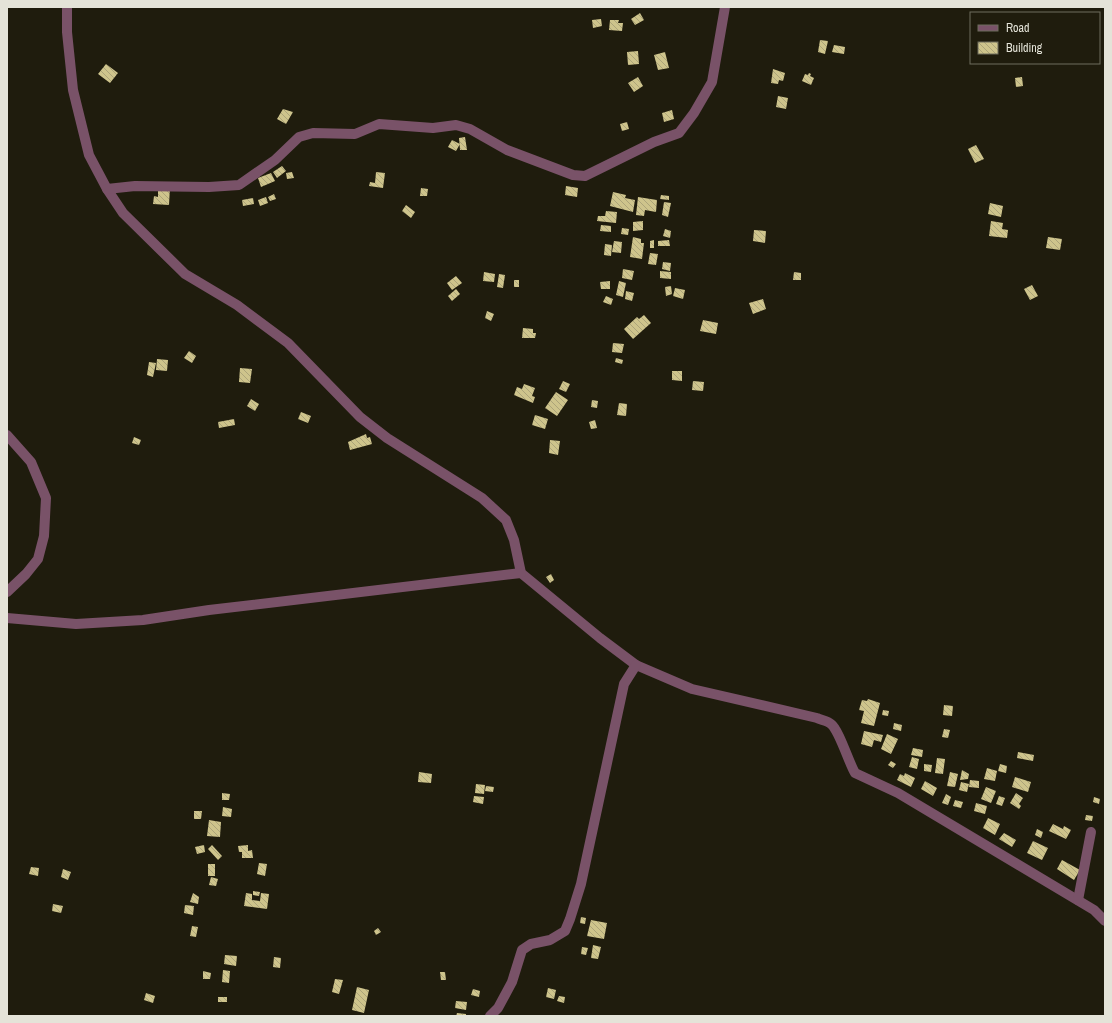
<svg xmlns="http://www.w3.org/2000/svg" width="1112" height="1023" font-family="'Archivo Narrow',sans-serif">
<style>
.building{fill:url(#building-back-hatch)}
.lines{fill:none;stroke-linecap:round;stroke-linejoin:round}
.minor{stroke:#795268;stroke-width:10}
</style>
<defs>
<pattern id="building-back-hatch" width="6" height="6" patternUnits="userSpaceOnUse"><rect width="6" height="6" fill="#cec48c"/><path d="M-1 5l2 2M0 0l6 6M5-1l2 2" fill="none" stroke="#aca479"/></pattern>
</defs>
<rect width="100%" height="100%" fill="#1f1c0d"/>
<!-- building -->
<g class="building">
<polygon points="640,13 644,20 635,25 631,19"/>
<polygon points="601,19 602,26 593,28 592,20"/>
<polygon points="610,20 619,20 618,23 623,23 622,31 609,30"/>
<polygon points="820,40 828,41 825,54 818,52"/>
<polygon points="834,45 845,47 844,54 832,52"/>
<polygon points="638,51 639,64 628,65 627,52"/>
<polygon points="665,52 669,68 658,70 654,55"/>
<polygon points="106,64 118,73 110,83 98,74"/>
<polygon points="773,69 785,73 783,81 779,80 778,84 771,83"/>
<polygon points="809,73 811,74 810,76 814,78 811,85 802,81 805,74 808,75"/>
<polygon points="638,77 643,86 634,92 628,83"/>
<polygon points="1022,77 1023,86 1016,87 1015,78"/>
<polygon points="778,96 788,98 786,109 776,107"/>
<polygon points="283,109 293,112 286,124 277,119"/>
<polygon points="672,110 674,119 664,122 662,113"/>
<polygon points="627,122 629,129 622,131 620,124"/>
<polygon points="465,137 467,150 460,150 459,138"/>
<polygon points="452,140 460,144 456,151 448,147"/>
<polygon points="976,145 984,159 975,163 968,149"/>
<polygon points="282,166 286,171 277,178 273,172"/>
<polygon points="292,172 294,178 287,179 286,173"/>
<polygon points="376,172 385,173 383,188 369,186 370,182 375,183"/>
<polygon points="271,173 275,181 261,187 258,178"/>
<polygon points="566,186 578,188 577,197 565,195"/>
<polygon points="158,187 170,187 169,205 153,204 154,196 158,197"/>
<polygon points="421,188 428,189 427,196 420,196"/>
<polygon points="613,192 626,195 625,198 635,200 633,212 610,206"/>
<polygon points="274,194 276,199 270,201 268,197"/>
<polygon points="661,195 669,196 669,200 660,199"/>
<polygon points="266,197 268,203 260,206 258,200"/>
<polygon points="638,197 657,200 656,212 645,210 644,216 636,215"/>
<polygon points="253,198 254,204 243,206 242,200"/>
<polygon points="664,202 671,203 668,217 662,215"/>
<polygon points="990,203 1003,206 1001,217 988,214"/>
<polygon points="406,205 415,212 411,218 402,211"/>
<polygon points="606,211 617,212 616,223 597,221 598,216 605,216"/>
<polygon points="643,221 643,230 633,231 633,222"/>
<polygon points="991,221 1003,223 1002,229 1008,230 1007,238 989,236"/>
<polygon points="601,225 611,226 611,232 600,231"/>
<polygon points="622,228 629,229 628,235 621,234"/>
<polygon points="665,229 671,231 670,238 663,236"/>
<polygon points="754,230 766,231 765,243 753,241"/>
<polygon points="633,237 641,239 641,243 644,243 642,259 630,257"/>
<polygon points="1048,237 1062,239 1060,250 1046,248"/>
<polygon points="654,240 654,248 650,248 650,241"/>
<polygon points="669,240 670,246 658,246 658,241"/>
<polygon points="614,241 622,242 621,253 612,252"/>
<polygon points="605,244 612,245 611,256 604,255"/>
<polygon points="650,253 658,254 656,265 648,264"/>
<polygon points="663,262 671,263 670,271 662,269"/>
<polygon points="623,269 634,271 632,280 622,278"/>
<polygon points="660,271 671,272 671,279 660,278"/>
<polygon points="484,272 495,274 494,282 483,281"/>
<polygon points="794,272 801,273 801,280 793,280"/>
<polygon points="499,274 505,275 503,288 497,287"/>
<polygon points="456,276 462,283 452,290 447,283"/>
<rect x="514" y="280" width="5" height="7"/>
<polygon points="610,281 610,289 601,289 600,282"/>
<polygon points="619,281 626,283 623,297 616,295"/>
<polygon points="1032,285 1038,296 1030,300 1024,289"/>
<polygon points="671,286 672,294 666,296 665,287"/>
<polygon points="675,288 685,290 683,299 673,296"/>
<polygon points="456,289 460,294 452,301 448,296"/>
<polygon points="626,291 634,293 632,301 625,299"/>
<polygon points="606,296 613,299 611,305 603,302"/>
<polygon points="763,299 766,309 753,314 749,303"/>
<polygon points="487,311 494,314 491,321 485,318"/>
<polygon points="644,315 651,323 633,339 624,329 637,317 639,319"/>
<polygon points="703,320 718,323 716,334 700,331"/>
<polygon points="523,328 533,329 533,333 536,333 535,338 522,338"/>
<polygon points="613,343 624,344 622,353 612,352"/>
<polygon points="189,351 196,356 192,363 184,358"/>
<polygon points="616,358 623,360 622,364 615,362"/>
<polygon points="157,359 168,360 167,371 156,370"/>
<polygon points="149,362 156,363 153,377 147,375"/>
<polygon points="240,368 252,369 250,383 239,382"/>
<polygon points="672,371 682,371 682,381 672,380"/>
<polygon points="563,381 570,384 566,392 559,389"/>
<polygon points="693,381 704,382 703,391 692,390"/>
<polygon points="524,384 535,388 532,396 535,397 533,403 514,395 517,387 522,389"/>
<polygon points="556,392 568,400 557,416 545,408"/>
<polygon points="251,399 259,404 255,411 247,406"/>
<polygon points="592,400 598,401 597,408 591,407"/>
<polygon points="619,403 627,404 626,416 617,415"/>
<polygon points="301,412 311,416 308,423 298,419"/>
<polygon points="535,415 548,419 545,429 532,425"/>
<polygon points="234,419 235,425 219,428 218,422"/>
<polygon points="595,420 597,428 591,429 589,422"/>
<polygon points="366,434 367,438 370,437 372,444 350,450 348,442"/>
<polygon points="134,437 141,440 139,445 132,443"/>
<polygon points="550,440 560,441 558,455 549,453"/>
<polygon points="551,574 554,580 550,583 546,577"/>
<polygon points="868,699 880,703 874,726 861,723 864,711 859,710 862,700 867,701"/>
<polygon points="944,705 953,706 952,716 943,715"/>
<polygon points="883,710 889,711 888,716 882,715"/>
<polygon points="894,723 902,725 901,731 893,729"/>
<polygon points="944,729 950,730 948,738 942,737"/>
<polygon points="864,731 883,735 881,742 874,740 872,747 861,744"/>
<polygon points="887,734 898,739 891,754 881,749"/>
<polygon points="913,748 923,750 922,757 911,755"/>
<polygon points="1018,752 1034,755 1033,761 1017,758"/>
<polygon points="912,757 919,759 917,769 909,767"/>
<polygon points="937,758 945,759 943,774 935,773"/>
<polygon points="891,761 896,764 893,768 888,765"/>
<polygon points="924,764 932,765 931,772 924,771"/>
<polygon points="1000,764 1007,766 1006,773 998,771"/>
<polygon points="987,768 997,771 995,781 984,779"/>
<polygon points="962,770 969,774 968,779 960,780"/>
<polygon points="419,772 432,774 431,783 418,782"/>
<polygon points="950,772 958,774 955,787 947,786"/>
<polygon points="905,773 915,778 911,787 897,780 900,774 904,776"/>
<polygon points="1015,777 1031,782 1028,792 1012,787"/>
<polygon points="970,780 979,781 979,788 969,787"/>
<polygon points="925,781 937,788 933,796 921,789"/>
<polygon points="961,782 969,784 967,792 959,790"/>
<polygon points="476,784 485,785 484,794 475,793"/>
<polygon points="486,786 494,787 493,792 485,791"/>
<polygon points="986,787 996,791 991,803 981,799"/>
<polygon points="222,793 230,794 229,800 222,800"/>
<polygon points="1016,793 1023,798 1019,804 1021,806 1019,809 1010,803"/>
<polygon points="946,794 951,797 948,805 942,803"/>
<polygon points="474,796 484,797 483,804 473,802"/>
<polygon points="999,796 1005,798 1002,806 996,804"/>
<polygon points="1094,797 1100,799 1099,804 1093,802"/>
<polygon points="955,800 963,802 961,808 953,806"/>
<polygon points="976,803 987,806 985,814 974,811"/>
<polygon points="223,807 232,809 231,817 222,816"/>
<polygon points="194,811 202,811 201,819 194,819"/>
<polygon points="1086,815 1093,816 1092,821 1085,820"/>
<polygon points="988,818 1000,824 995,835 983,828"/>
<polygon points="209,820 221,822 220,837 207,836"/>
<polygon points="1053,824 1063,829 1064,826 1071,830 1066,839 1049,831"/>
<polygon points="1037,829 1043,832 1041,838 1035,835"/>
<polygon points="1004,833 1016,840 1012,847 999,839"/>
<polygon points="1033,841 1048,848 1042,860 1027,853"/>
<polygon points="204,845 205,852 197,854 195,847"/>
<polygon points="212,845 222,856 218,860 208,849"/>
<polygon points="248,845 248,851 252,850 253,858 242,858 242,852 239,852 238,846"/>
<polygon points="1062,860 1080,870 1074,880 1057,869"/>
<polygon points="259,863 267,864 265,876 257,874"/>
<rect x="208" y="864" width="7" height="12"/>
<polygon points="31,867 39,868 38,876 29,874"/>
<polygon points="63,869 71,872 68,880 61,877"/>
<polygon points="211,877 218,879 216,886 209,885"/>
<polygon points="253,891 260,892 259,896 253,895"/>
<polygon points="193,893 199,897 198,904 190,902"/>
<polygon points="246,893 252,894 252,900 260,901 261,893 269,894 267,909 244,906"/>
<polygon points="53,904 63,906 61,913 52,911"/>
<polygon points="185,905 194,906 193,915 184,913"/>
<polygon points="581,917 586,918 585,924 580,923"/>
<polygon points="591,920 607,923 604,939 587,936"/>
<polygon points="192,926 198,927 196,937 190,936"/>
<polygon points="378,928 381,932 376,935 374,931"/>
<polygon points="593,945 601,947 598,959 591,958"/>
<polygon points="582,947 588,948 586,955 581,954"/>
<polygon points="225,955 237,956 236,966 224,964"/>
<polygon points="274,957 281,958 280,968 273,967"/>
<polygon points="223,970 230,971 229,983 222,982"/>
<polygon points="203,971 211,973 210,979 203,979"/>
<polygon points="440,972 445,972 446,980 441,980"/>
<polygon points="335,979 343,980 339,994 332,992"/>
<polygon points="357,987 369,990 364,1013 352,1010"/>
<polygon points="548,988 556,990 554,999 546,997"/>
<polygon points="473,989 480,991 479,997 471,995"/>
<polygon points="146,993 155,996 153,1003 144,1000"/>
<polygon points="559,996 565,997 564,1003 557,1001"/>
<rect x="218" y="997" width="9" height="5"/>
<polygon points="456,1001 467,1002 466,1010 455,1008"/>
<polygon points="457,1013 466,1014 466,1016 456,1016"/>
</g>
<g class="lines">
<!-- minor -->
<g class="minor">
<path d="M67,7V32L73,90L89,155L107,189L123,213L185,274L237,305L288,343L360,417L387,438L482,498L506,520L514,540L521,573L600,638L636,665L692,689L817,718C821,720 828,721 831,724C839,730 849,763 855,773L898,793L1094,910L1105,921"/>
<polyline points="107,189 135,186 209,187 239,185 275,160 299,137 313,133 355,134 379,124 433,128 456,125 470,129 507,150 573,175 585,176 654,142 679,133 694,113 712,82 725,7"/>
<polyline points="7,435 31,462 46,498 44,536 38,559 26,574 7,592"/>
<polyline points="7,618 76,624 143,620 209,610 521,573"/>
<polyline points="1078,900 1091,832"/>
<polyline points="490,1016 498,1008 512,982 522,950 531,944 550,940 565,931 570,919 581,884 624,684 636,665"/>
</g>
</g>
<!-- border -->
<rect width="1112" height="1023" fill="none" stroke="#e4e3d8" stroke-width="16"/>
<!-- legend -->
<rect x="970" y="12" width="130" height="52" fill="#1f1c0d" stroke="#6e6c5e"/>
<rect x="978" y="25" width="20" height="6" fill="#795268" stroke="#6e6c5e"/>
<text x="1006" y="32" font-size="12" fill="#e4e3d8">Road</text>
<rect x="978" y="42" width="20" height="12" fill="url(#building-back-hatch)" stroke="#6e6c5e"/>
<text x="1006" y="52" font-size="12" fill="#e4e3d8">Building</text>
</svg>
